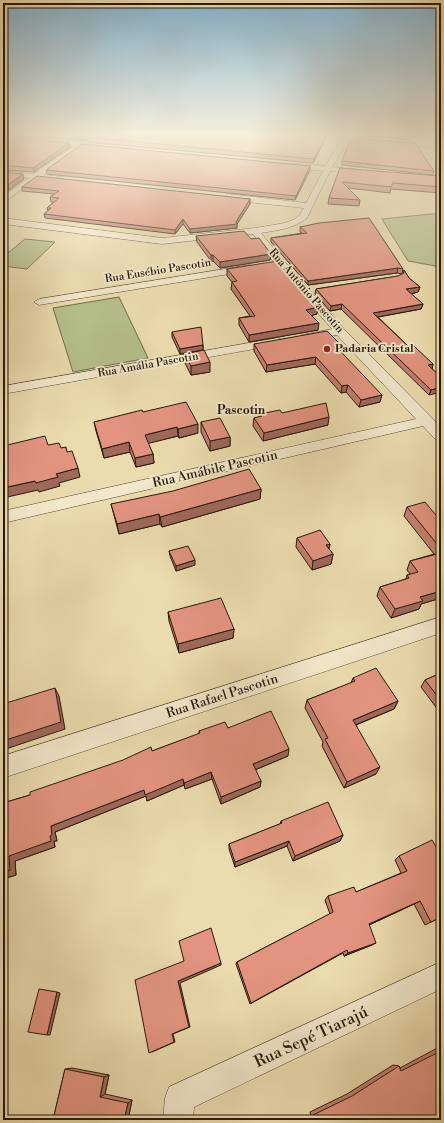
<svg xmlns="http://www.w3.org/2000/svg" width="444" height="1123" font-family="'Libre Bodoni',serif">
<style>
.green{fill:#b6c08c;stroke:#6f6c4a}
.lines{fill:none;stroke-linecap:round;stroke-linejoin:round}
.street-casing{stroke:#594932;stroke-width:1}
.street{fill:#f2e8cb;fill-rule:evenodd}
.wall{fill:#c37f6e;stroke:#281809}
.shaded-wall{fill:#9f685a;stroke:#281809}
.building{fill:#e39480;stroke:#281809}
.poi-dot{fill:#8f2418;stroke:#f2e8cb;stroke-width:1.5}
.labels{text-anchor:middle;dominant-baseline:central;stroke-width:3.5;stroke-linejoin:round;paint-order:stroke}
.far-street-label{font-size:11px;fill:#281809;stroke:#f2e8cb}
.far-poi-label{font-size:11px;font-weight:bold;fill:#281809;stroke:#f2e8cb;text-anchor:start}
.far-neighbourhood-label{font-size:12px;font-weight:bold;fill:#281809;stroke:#f2e8cb}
.street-label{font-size:13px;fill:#281809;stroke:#f2e8cb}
.near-street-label{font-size:16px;fill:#281809;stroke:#f2e8cb}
</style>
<rect width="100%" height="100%" fill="#ebdcaf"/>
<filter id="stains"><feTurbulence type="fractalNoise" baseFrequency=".005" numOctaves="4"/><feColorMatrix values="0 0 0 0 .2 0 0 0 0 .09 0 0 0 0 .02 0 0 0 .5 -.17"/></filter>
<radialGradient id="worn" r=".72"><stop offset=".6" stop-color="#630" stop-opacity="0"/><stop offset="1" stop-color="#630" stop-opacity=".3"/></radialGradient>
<!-- green -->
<g class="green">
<polygon points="441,213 441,267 408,261 382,219"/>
<polygon points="25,239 55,242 27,269 3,266 3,257"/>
<polygon points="119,297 148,358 73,372 53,308"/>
</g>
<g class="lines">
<!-- street casing -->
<g class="street-casing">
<g id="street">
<polygon points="3,135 80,142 84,140 87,143 112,145 116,147 112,149 82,146 43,175 63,177 63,181 37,179 3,203 3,196 29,178 3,175 3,171 34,174 74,146 3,139"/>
<path d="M310,135H333L359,138V140H349L332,167L361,170L365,172L361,174L330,171L307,218C294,229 277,230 261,233L284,261L344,329L432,418L441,429V442L436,440L423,426L3,523V511L416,419L337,335L306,340L302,339L300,337L302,335L332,329L276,265L253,234L162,244L3,224V218L162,238L255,228L285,223L295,219L300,215L304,208L228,200L224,197L228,194L306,203L323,171L288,167L284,165L288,163L325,166L342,140L313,137Z"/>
<polygon points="393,140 441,144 441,148 391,143 389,142"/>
<polygon points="250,265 255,268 254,270 39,305 34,302 39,299"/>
<polygon points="278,338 282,340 284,342 282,344 3,394 4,386"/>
<polygon points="441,617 441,633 3,778 3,756"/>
<polygon points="441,962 441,989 194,1107 193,1120 163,1120 165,1098 169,1087"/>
</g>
</g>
<!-- street -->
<use href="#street" class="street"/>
</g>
<!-- wall -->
<g class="wall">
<polygon points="17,135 326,135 325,140 313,163 88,142 86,140 79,140"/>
<polygon points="353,135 411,135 410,140"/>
<polygon points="3,136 70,147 34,172 3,170"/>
<polygon points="342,161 434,171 433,175 342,165"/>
<polygon points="310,166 310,170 295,200 47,174 46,170"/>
<polygon points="340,168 441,179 441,193 391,189 390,193 348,188 360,200 359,206 328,204 329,198"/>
<polygon points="3,172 24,179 9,190 3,189"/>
<polygon points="22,187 250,199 250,204 237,224 237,228 190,233 183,224 175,234 45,218 44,214 48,211 47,208 54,202 51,202 50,197 54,194 22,191"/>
<polygon points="300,227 403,269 402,274 397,273 308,285 271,242 271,238 302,233 300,232"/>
<polygon points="196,236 251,239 271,254 270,260 220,268 213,261 211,261 197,242"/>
<polygon points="227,269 317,314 312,315 318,330 249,342 239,325 239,318 250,316 231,289 232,282 227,276"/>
<polygon points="404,270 409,278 420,287 418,292 411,294 423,304 421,309 378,317 409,347 433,364 432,369 441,377 429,395 341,309 330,311 315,294 316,289 398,276 403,274"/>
<polygon points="172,332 203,345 203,350 180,354 172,337"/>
<polygon points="254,344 340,351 380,402 359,407 346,392 341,393 315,364 266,372 254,351"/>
<polygon points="184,354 210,372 191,375 185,363"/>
<polygon points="143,412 198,433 179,438 178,436 148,443 153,454 154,463 136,467 130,452 104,458 96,431 94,422"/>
<polygon points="260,414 328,425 263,441 253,426 254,418 260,417"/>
<polygon points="201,422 230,437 230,446 210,451 201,432"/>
<polygon points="261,489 260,499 162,527 160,524 119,534 111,504"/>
<polygon points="407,507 441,521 441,598 421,604 419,609 391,618 377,596 380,587 406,579 407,575 410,574 407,570 410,561 434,554 404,516"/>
<polygon points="297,538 330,544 329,549 333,554 331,564 312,570 296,547"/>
<polygon points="169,551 195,565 176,571 170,556"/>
<polygon points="168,612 234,629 233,638 179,653 169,621"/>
<polygon points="441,673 441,714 421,687 425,680"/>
<polygon points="353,678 398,701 394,709 356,725 376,774 344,788 322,746 323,742 305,708 307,700 351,683"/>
<polygon points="228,728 288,756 255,770 261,781 260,787 221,804 212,779 185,789 184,785 147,801 146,796 55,832 57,841 54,841 55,847 15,861 16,875 3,879 3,803 30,795 152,751 199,734 199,731"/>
<polygon points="281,821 343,835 340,841 293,861 287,846 235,867 229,849 229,844 280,824"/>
<polygon points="399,856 441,917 425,925 414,904 369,925 372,945 344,956 343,953 250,1004 236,964 237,962 330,914 325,900 328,896 356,892 401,873 395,860"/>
<polygon points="441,1046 441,1120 312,1120 310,1112 347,1094 393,1065 399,1066 400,1068"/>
<polygon points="72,1068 109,1075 105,1094 132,1100 128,1120 53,1120 65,1069"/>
</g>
<!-- shaded-wall -->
<g class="shaded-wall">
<polygon points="85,135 86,140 79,140 78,136"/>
<polygon points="326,135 325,140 313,163 314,159"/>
<polygon points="69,143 70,147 34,172 33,168"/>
<polygon points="310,166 310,170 295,200 296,196"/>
<polygon points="23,174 24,179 9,190 8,185"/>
<polygon points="250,199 250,204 237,224 237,228 190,233 190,229 236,222"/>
<polygon points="183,219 183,224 175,234 175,230"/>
<polygon points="271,254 270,260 220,268 220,262"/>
<rect x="211" y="255" width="2" height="6"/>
<polygon points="398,268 397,273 308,285 308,281"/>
<polygon points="420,287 418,292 405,295 406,289"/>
<polygon points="342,304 341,309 330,311 331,306"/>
<polygon points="423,304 421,309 372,318 373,313"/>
<polygon points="318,307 317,314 306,317 306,310"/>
<polygon points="319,323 318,330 249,342 249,335"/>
<polygon points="203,345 203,350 180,354 180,349"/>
<polygon points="341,345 340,353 337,346"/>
<polygon points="316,357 315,364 266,372 267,365"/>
<polygon points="210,362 210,372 191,375 191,366"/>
<polygon points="433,364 432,370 428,365"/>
<polygon points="348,385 346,392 341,393 342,386"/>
<polygon points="441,387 441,392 429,395 431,390"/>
<polygon points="382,395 380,402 359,407 361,400"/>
<polygon points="329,417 328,425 263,441 264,433"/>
<polygon points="198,424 198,433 179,438 178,429"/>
<polygon points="177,427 178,436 146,444 145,435"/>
<polygon points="230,437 230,446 210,451 210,441"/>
<polygon points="129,442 130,452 104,458 102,449"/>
<polygon points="153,454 154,463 136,467 135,458"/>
<polygon points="78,468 80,477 59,483 60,486 39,492 38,490 3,498 3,488 35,481 56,474"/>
<polygon points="261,489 260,499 162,527 160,517"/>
<polygon points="159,514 160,524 119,534 117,524"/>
<polygon points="330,544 328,554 326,545"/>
<polygon points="333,554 331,564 312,570 313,561"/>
<polygon points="195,560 195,565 176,571 176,566"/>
<polygon points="441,591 441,598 421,604 419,609 391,618 395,609 420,597"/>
<polygon points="234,629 233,638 179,653 178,644"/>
<polygon points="55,688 59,696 65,729 3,750 3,741"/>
<polygon points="398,701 394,709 350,727 353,720"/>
<polygon points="289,749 288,756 252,771 253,764"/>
<polygon points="380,767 376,774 344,788 347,782"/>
<polygon points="211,772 212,779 185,789 184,783"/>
<polygon points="183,779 184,785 147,801 146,796 55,832 57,841 54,841 55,847 15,861 16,875 3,879 3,873 9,856 50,836 51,826 144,790"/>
<polygon points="261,781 260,787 221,804 221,797"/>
<polygon points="343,835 340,841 293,861 295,856"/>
<polygon points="289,841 287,846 235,867 235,862"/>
<polygon points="420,901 414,904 365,927 369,924"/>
<polygon points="376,943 372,945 344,956 348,953"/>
<polygon points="221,963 221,965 180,983 190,1027 173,1034 175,1042 152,1052 178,981"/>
<polygon points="57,992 60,993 50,1035 47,1035"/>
<polygon points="109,1075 105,1094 100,1097 104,1077"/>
<polygon points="132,1100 128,1120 124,1120 128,1103"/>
</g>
<!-- building -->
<g class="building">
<polygon points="63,135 326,135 314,159 87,137 85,135 78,136"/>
<polygon points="3,136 69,143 33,168 3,165"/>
<polygon points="351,138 415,143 434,171 342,161"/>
<polygon points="82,144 310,166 296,196 46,170"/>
<polygon points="340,168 439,176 441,179 441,187 393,183 391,187 342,182 360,200 329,198"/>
<polygon points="3,172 23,174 8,185 3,184"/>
<polygon points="37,176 250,199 236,222 237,224 190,229 183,219 175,230 44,214 51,208 47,208 59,198 50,197 59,191 22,187"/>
<polygon points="369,218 403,269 398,268 308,281 271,238 307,233 300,227 319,223"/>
<polygon points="244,231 251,239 259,238 271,254 220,262 213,255 211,255 196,236"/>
<polygon points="278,261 318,307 306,310 319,323 249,335 239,318 255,316 232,282 237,281 227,269"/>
<polygon points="404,270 409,278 420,287 406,289 423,304 373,313 409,347 414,346 433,364 428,365 441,377 441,387 431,390 342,304 331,306 316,289 398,276 404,273"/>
<polygon points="201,327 203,345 180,349 172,332"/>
<polygon points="327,331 341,345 337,346 344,355 382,395 361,400 348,385 342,386 316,357 267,365 254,344"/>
<polygon points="204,350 210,362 191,366 184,354"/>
<polygon points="186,402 198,424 178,429 177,427 145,435 153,454 135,458 129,442 102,449 94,422 142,410 143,412"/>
<polygon points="326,403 329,417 264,433 254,418 262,416 260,414 280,410 282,413"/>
<polygon points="220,418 230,437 210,441 201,422"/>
<polygon points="45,436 48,445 59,443 61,448 66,447 67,452 72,451 78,468 56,474 58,477 36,483 35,481 3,488 3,446"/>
<polygon points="249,469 261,489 160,517 159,514 117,524 111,504 173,491"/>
<polygon points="425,502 441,521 441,549 407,507"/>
<polygon points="320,530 330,544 326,545 333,554 313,561 297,538"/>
<polygon points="188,546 195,560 176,566 169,551"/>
<polygon points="441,553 441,591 420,597 423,601 395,609 380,587 409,578 407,575 418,572 410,561"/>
<polygon points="221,598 234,629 178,644 168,612"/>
<polygon points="376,668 398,701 353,720 380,767 347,782 325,739 328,738 307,700 355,681 353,678"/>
<polygon points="441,673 441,701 425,680"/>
<polygon points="55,688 61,722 3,741 3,704"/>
<polygon points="271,711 289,749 253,764 261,781 221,797 211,772 184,783 183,779 145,795 144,790 51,826 52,835 50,836 51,841 9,856 10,870 3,873 3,803 30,795 30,792 123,760 151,747 152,751 200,733 199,731 225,722 228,728"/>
<polygon points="328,802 343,835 295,856 289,841 235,862 229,844 282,823 281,821"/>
<polygon points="432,840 441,855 441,917 431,922 420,901 369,924 376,943 348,953 347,950 251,1003 237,962 333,912 328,896 354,887 356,892 407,871 399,856"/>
<polygon points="211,928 221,963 178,981 189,1027 172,1034 174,1042 149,1053 135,980 184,961 179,941"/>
<polygon points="39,989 57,992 47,1035 28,1032"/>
<polygon points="441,1051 441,1120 314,1120 313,1115 352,1096 399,1066 401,1071"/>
<polygon points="65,1069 104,1077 100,1097 128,1103 124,1120 53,1120"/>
</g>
<!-- sky -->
<linearGradient id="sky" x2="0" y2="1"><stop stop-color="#88b6d2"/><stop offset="0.46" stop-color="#f6efdb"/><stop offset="1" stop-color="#f6efdb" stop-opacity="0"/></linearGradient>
<rect width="444" height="292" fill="url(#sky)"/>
<!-- markers -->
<circle class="poi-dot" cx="327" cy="349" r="4"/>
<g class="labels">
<!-- far-street labels -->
<g class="far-street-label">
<text transform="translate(158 271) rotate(-9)">Rua Eusébio Pascotin</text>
<text transform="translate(306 291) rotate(49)">Rua Antônio Pascotin</text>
<text transform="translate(148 365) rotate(-10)">Rua Amália Pascotin</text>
</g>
<!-- far-poi labels -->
<g class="far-poi-label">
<text x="335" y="349">Padaria Cristal</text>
</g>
<!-- far-neighbourhood labels -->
<g class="far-neighbourhood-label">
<text x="241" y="410">Pascotin</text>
</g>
<!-- street labels -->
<g class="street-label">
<text transform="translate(215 469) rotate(-13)">Rua Amábile Pascotin</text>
<text transform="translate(222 696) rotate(-18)">Rua Rafael Pascotin</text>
</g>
<!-- near-street labels -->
<g class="near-street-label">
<text transform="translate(311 1037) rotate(-25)">Rua Sepé Tiarajú</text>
</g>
</g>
<!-- margin -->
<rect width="444" height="1123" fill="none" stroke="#ebdcaf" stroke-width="16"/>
<rect x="4" y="4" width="436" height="1115" fill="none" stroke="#281809" stroke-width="2"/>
<rect x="8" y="8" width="428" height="1107" fill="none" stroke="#281809"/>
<rect width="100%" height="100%" filter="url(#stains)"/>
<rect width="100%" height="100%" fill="url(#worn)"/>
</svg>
